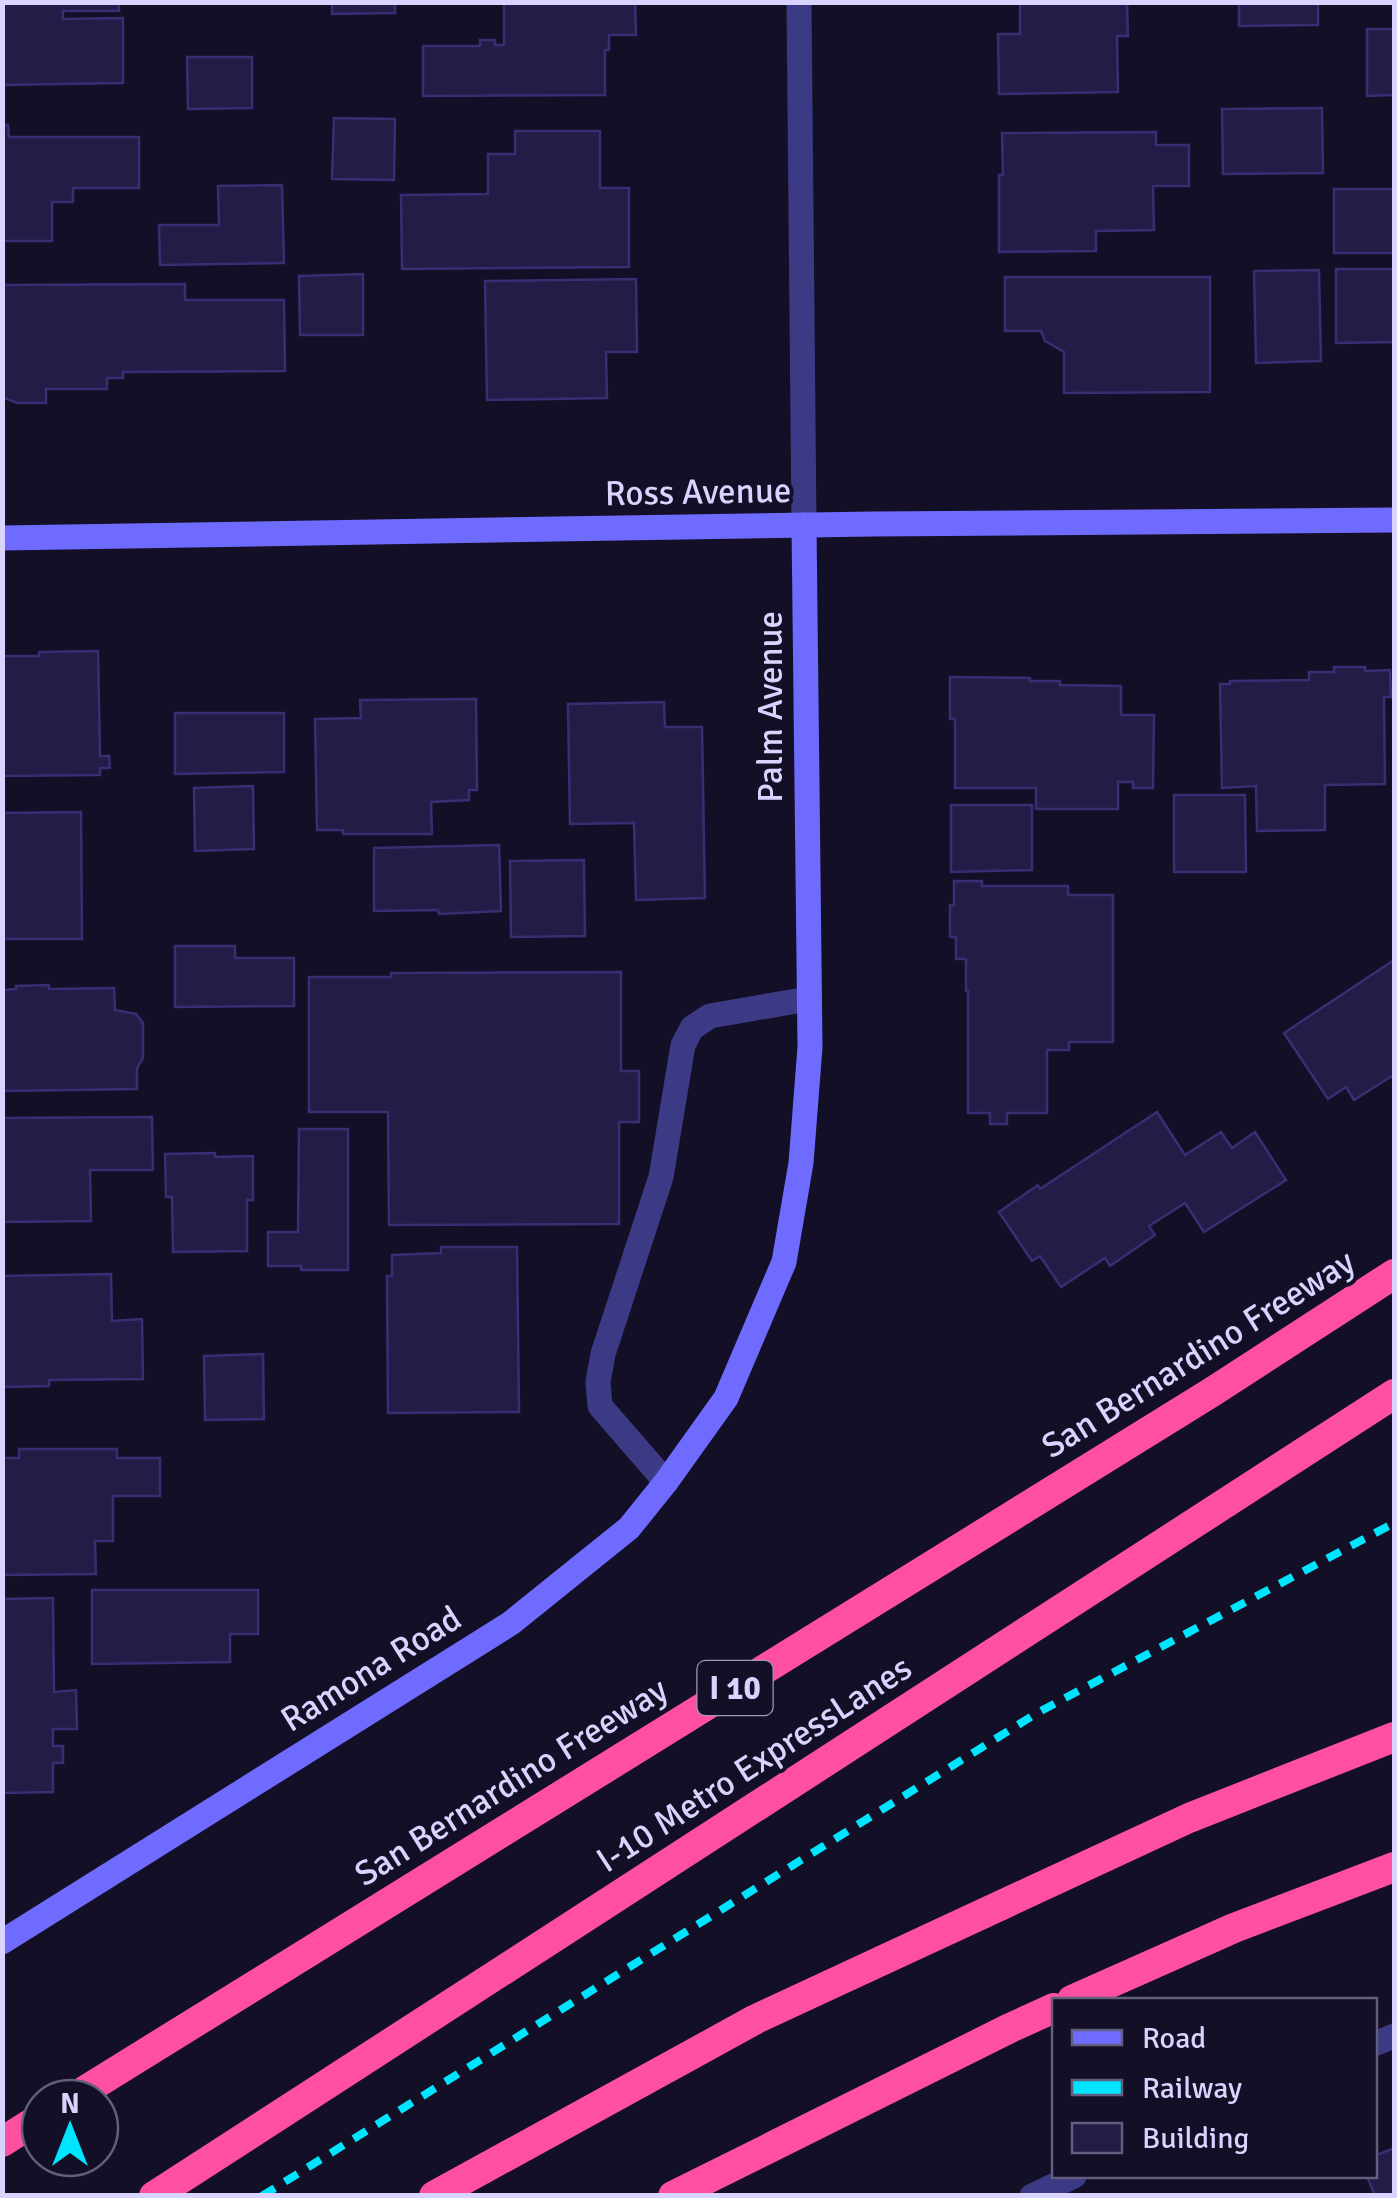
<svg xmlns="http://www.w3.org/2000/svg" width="1397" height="2198" font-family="Signika,sans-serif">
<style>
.building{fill:#241b47;stroke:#3b2d73;stroke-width:2.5}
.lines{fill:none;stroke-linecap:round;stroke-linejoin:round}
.lane{stroke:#3d3a85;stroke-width:25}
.street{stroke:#3d3a85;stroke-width:25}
.secondary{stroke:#6f6bff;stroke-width:25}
.highway{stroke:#ff4fa3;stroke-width:30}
.rail{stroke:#00e5ff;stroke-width:8;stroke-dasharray:15 12;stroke-linecap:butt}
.labels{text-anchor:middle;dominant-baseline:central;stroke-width:8;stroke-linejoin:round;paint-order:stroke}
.shield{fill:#130f26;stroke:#9e99be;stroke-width:2.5}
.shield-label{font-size:32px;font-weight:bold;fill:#d9d4ff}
.street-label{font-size:35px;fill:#d9d4ff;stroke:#130f26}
</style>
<rect width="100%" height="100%" fill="#130f26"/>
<!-- building -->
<g class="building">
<polygon points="2,2 119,2 119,11 63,11 63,19 123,18 123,83 2,85"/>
<polygon points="332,2 395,2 395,13 332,14"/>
<polygon points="504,2 635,2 636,35 609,35 609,50 605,50 605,95 423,96 423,46 480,46 480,40 495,40 495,45 504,45"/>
<polygon points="1020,2 1127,2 1128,36 1117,36 1118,92 999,94 998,34 1020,34"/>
<polygon points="1239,2 1318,2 1318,25 1239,26"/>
<polygon points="1367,29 1394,29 1394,95 1367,96"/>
<polygon points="187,57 252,57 252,108 188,109"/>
<polygon points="1322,108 1323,173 1223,174 1222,109"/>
<polygon points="334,118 395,119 394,180 332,179"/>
<polygon points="2,125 8,125 9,137 139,137 139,188 73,188 73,202 52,202 52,241 2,241"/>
<polygon points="515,131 600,131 600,188 629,188 629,267 402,269 401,195 488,194 488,154 515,154"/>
<polygon points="1156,132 1156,145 1189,145 1189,186 1153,186 1154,230 1096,231 1096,251 999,252 999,175 1003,175 1002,133"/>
<polygon points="282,185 284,263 160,265 159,225 219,225 218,186"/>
<rect x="1334" y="189" width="60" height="64"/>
<polygon points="1336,269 1394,269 1394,342 1336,343"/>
<polygon points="1319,270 1321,361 1256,363 1254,271"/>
<polygon points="363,274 363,335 300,335 299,276"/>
<polygon points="1005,277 1210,277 1210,392 1064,393 1064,352 1045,341 1041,331 1005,331"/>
<polygon points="636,279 637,352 606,352 607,398 487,400 485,281"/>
<polygon points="185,284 185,300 284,300 285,371 123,372 123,378 107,378 107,389 46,389 46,403 17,403 2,397 2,285"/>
<polygon points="98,651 100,756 109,756 110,768 100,768 100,775 2,776 2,656 39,656 39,652"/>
<polygon points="1334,667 1365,667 1365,671 1390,670 1391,697 1384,697 1385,784 1325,785 1325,830 1257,831 1256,786 1222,788 1220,684 1230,684 1230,681 1309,680 1309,672 1334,672"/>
<polygon points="950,677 1030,678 1030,681 1060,681 1060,685 1121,686 1121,715 1154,715 1153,788 1133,788 1133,782 1118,782 1118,809 1036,809 1036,788 955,788 955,719 950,719"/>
<polygon points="476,699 477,790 469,790 469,800 431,802 432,834 343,834 343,830 317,830 315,719 361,718 360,700"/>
<polygon points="664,702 665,727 702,727 705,898 636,900 634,823 570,824 568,704"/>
<polygon points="175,713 284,713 284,772 175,774"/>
<polygon points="253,786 254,849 195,851 194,788"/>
<polygon points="1174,795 1245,795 1246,872 1174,872"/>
<polygon points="951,805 1032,805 1032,870 951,872"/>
<polygon points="81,812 82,939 2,939 2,813"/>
<polygon points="499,845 501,911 439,914 438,910 374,911 374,848"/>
<polygon points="584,860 585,936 511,937 510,861"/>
<polygon points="954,881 982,881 982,886 1068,886 1068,895 1113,895 1113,1042 1069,1042 1069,1050 1047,1050 1047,1113 1007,1113 1007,1124 990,1124 990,1113 968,1113 968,991 966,991 966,959 956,959 956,937 950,937 950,905 954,905"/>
<polygon points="175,946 235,946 235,958 294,958 294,1006 175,1007"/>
<polygon points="1394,960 1394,1080 1392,1076 1354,1100 1346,1087 1328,1099 1284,1033"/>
<polygon points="621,972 621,1071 639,1071 639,1122 619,1122 619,1224 389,1225 388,1112 309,1112 309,977 391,977 391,973"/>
<polygon points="49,985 49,989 114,988 115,1010 136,1014 143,1023 143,1058 137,1068 137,1089 2,1091 2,990 16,989 16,986"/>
<polygon points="1157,1112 1185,1155 1221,1132 1232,1148 1255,1132 1286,1180 1204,1232 1185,1203 1149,1226 1155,1235 1110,1266 1105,1258 1061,1287 1040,1256 1032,1261 999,1212 1038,1185 1040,1189"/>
<polygon points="152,1117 153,1170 90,1170 91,1221 2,1222 2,1118"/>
<polygon points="299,1129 348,1129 348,1270 301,1270 301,1266 268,1266 268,1232 298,1232"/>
<polygon points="215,1153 215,1157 253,1156 253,1200 247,1200 247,1251 173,1252 172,1197 166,1197 165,1154"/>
<polygon points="441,1247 517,1247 519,1412 388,1413 387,1276 392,1276 392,1255 441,1253"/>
<polygon points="111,1274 112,1321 142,1319 143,1379 49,1380 49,1386 2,1387 2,1276"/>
<polygon points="263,1354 264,1419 205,1420 204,1356"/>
<polygon points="19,1449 117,1449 117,1458 160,1458 160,1496 113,1496 113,1541 95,1541 96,1574 2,1575 2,1458 19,1458"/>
<polygon points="92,1590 258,1590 258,1634 230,1634 230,1662 92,1664"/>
<polygon points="53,1598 54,1692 76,1690 77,1729 53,1729 53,1746 63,1746 63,1763 53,1763 53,1792 2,1793 2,1599"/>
<polygon points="1394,2148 1394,2196 1375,2196 1367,2176 1374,2176 1374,2156"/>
</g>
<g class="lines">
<!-- lane -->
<polyline class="lane" points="666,1482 600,1406 598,1382 603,1354 661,1177 683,1045 692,1028 710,1016 808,999"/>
<!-- street -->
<g class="street">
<polyline points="799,2 804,525"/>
<polyline points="1374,2044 1394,2036"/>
<polyline points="1032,2196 1074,2176"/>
</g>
<!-- secondary -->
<g class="secondary">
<polyline points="2,538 873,524 1394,520"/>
<polyline points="2,1942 511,1623 629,1528 666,1482 726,1398 784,1262 801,1163 810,1047 804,525"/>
</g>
<!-- highway -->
<g class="highway">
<polyline points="1072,2000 1234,1928 1394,1867"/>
<polyline points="73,2098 1212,1392 1394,1274"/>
<polyline points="2,2142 40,2118"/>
<polyline points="154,2196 1394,1394"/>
<polyline points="434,2196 756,2019 1189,1818 1394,1737"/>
<polyline points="673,2196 1008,2029 1054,2008"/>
</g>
<!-- rail -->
<polyline class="rail" points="262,2196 1037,1713 1394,1523"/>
</g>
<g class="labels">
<!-- shield labels -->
<rect class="shield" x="697.5" y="1661" width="75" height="54" rx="8"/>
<g class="shield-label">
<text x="735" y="1688">I 10</text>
</g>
<!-- street labels -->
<g class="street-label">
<text transform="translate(698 492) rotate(-1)">Ross Avenue</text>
<text transform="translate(770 707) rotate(-90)">Palm Avenue</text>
<text transform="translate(1198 1354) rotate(-32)">San Bernardino Freeway</text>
<text transform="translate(371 1669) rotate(-32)">Ramona Road</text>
<text transform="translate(754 1764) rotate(-33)">I-10 Metro ExpressLanes</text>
<text transform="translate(511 1782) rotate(-32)">San Bernardino Freeway</text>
</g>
</g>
<!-- border -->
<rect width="1397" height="2198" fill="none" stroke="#d9d4ff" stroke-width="10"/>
<!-- legend -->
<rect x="1052" y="1998" width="325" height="180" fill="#130f26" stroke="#625e7d" stroke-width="2.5"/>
<rect x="1072" y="2030" width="50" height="15" fill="#6f6bff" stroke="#625e7d" stroke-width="2.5"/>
<text x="1142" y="2048" font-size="30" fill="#d9d4ff">Road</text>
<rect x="1072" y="2080" width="50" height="15" fill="#00e5ff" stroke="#625e7d" stroke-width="2.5"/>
<text x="1142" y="2098" font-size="30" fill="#d9d4ff">Railway</text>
<rect x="1072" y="2123" width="50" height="30" fill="#241b47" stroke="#625e7d" stroke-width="2.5"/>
<text x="1142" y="2148" font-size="30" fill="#d9d4ff">Building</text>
<!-- north arrow -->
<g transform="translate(70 2128)"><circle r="48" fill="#130f26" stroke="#625e7d" stroke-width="2.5"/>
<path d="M0-8L18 38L0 25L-18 38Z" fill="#00e5ff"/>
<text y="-15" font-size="28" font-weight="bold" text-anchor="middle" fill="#d9d4ff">N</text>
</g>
</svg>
